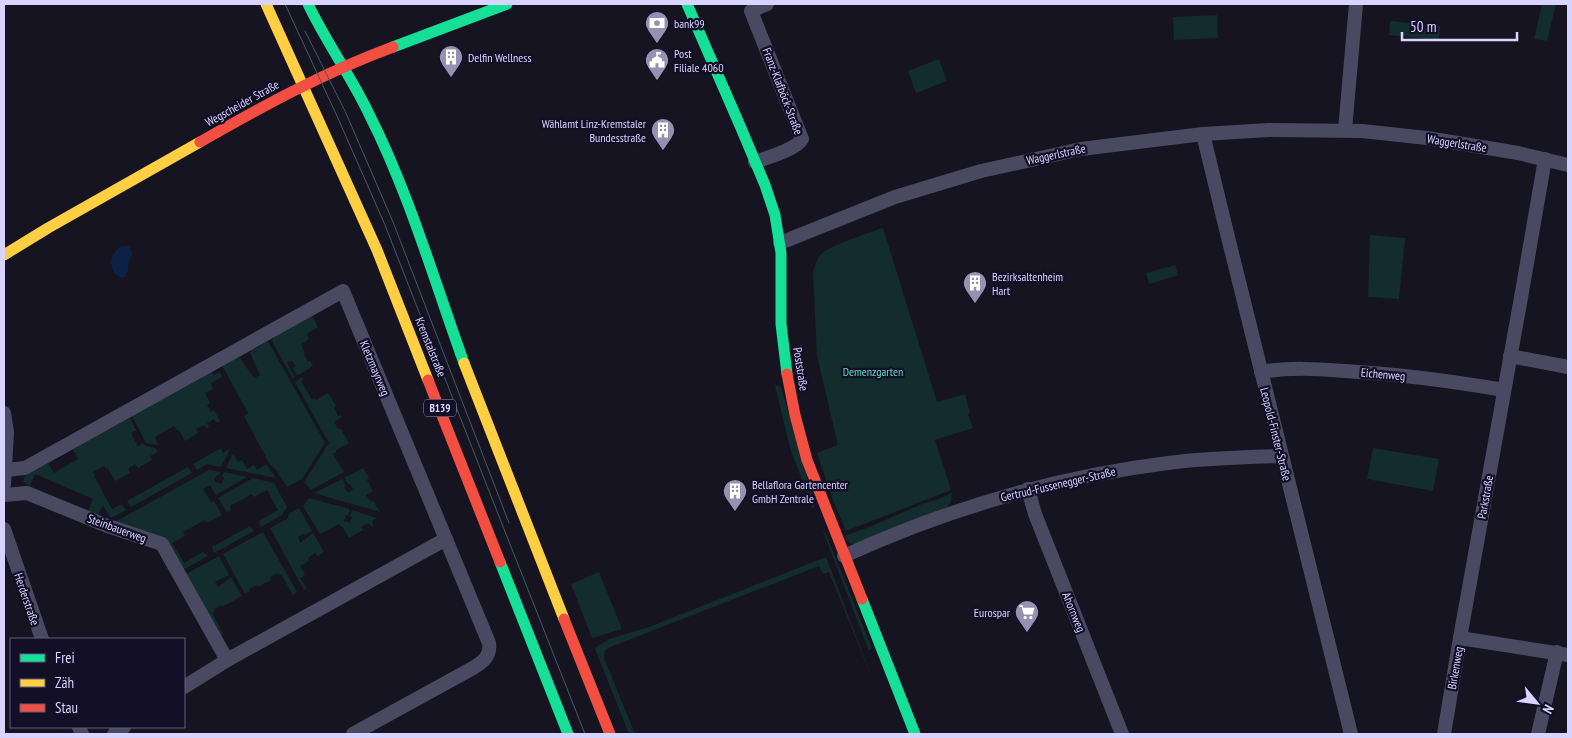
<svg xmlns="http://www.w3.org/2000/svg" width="1572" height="738" font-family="'PT Sans Narrow',sans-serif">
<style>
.green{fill:#132c2d}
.water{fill:#0d2144}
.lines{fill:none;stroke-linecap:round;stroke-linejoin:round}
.street{stroke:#4a4962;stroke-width:14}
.fast{stroke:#16e098;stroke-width:11}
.slow{stroke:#ffcf43;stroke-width:11}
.jam{stroke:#f24e42;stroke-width:11}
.tram{stroke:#43596b;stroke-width:1}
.labels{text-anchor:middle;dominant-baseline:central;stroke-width:4.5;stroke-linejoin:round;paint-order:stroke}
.shield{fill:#130f26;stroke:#9e99be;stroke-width:1}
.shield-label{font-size:11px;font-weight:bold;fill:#d9d4ff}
.poi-label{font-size:12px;fill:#d9d4ff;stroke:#130f26;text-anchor:start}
.street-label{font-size:12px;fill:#d9d4ff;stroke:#130f26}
.park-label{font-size:12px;fill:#5fe0c0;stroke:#130f26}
</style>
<rect width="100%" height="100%" fill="#161421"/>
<!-- green -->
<g class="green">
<polygon points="1542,4 1556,4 1547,41 1534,39"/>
<polygon points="1217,15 1218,38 1174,40 1173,17"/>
<polygon points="1390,21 1440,26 1439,40 1389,35"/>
<polygon points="939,59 947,81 916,93 908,71"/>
<path d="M883,228L937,402L965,394L970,413L968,414L973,428L935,440L951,490L846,531L833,500L817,453L838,445L817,356L813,272C815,265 817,259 821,254C829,246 870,232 883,228Z"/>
<polygon points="1370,235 1405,238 1399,299 1368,297"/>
<polygon points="1175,265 1178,275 1149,284 1146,273"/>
<polygon points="312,316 318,327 307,334 309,339 301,344 305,353 304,354 308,362 310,361 313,366 297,376 293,368 296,366 292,361 287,363 295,377 293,379 272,341 274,337"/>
<polygon points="268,341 325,443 302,479 287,487 276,470 269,463 244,416 248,413 223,367 223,366 237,358 240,358 254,378 260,375 250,353 252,350"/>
<polygon points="212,372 214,375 220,372 222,377 211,383 213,389 205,393 210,403 207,405 211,412 214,410 220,421 217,423 214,419 207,423 209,427 207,429 205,425 196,429 198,433 185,441 179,430 177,430 174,426 155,437 158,445 146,443 132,416"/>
<polygon points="302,377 303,379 301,381 312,400 314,398 316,400 328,393 336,406 334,408 338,416 341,415 342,417 334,422 338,429 341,429 349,443 336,450 336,452 333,454 344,472 311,490 304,482 329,443 295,382"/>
<polygon points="775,385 781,387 815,505 813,509 790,448"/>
<polygon points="130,418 136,430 131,433 138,446 143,443 145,446 155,448 158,452 150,456 152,460 138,468 135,464 128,469 130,473 115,481 108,469 106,469 104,466 93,472 95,475 94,476 112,509 122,504 126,510 111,518 103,506 97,515 88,511 93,499 35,474 30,486 23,482 25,476 48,463 54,473 78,459 73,449"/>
<polygon points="221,448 223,453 230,449 221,467 207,464 197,470 193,464"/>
<polygon points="1373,448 1439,459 1433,491 1367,479"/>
<polygon points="233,453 238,462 242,460 247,469 254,465 257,470 266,464 276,478 226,468"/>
<polygon points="188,467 192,473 131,507 127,501"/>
<polygon points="363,468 369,478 367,480 373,491 366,495 371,502 373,501 380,512 314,493 342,479 346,486 344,487 348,493 353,489 350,484 348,484 344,478"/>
<polygon points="209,470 220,472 219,475 217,475 214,481 221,484 224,478 222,477 224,472 247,477 216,495 210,485 203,489 211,502 214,501 222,515 207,523 205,520 183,532 185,536 172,543 184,563 203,552 208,556 181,571 162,537 115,522"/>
<polygon points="253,478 274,483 287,507 282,515 261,527 259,521 278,510 267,490 254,497 252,494 230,506 231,510 227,512 218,498"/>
<polygon points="952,493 951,501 947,508 856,545 849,543 844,536 872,526 922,504 936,500"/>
<polygon points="309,498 350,509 348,515 346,515 344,521 350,523 352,517 350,516 352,510 377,518 372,521 373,525 371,526 369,523 361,527 363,530 349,538 342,526 341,527 339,524 320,534 303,506"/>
<polygon points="299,508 312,531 305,535 303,534 298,537 300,543 313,533 324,552 318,556 315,553 308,558 309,561 300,566 305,575 300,578 307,589 304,590 270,528 287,519 290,513"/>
<polygon points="250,526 254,531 214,553 212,547"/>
<polygon points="823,531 825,532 872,648 869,651"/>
<polygon points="263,532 297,592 293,595 281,574 279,575 277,573 270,577 271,580 258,587 256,585 249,589 250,591 245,594 223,554"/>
<polygon points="219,556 229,575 215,582 218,587 231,577 242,596 222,607 221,605 214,609 215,611 212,613 223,634 218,637 186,574"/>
<polygon points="826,557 874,683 829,572 823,574 819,566 608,648 605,651 604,658 635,734 629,734 595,649 596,647 609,639 649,627"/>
<polygon points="599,572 622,629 592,638 571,584"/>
</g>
<!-- water -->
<path class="water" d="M122,246H129L132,253C131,256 130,259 129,262C127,271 129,284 115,274C108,264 111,252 122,246Z"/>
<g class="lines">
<!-- street -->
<g class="street">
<polyline points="1345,130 1356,4"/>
<polyline points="1203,134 1224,221 1351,734"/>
<path d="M755,162C767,158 797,149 802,139L751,11L767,4"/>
<polyline points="780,243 895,197 981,171 1081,149 1203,134 1269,130 1362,131 1427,138 1518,153 1568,165"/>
<polyline points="1510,356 1568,367"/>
<path d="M1261,372C1289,367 1317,369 1345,371C1399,374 1451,381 1504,390"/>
<polyline points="4,413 7,432 4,485"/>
<path d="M5,470L25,468L343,291L489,643C491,656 483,662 473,668L353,734"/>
<polyline points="1028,489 1035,514 1122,734"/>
<polyline points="4,495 27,493 105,525 162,544 227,660"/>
<polyline points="4,529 42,639"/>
<path d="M844,556C947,509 1055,477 1168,463C1205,458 1243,457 1281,456"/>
<path d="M1460,638C1488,479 1518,319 1545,159"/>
<polyline points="184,687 229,659 446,539"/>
<polyline points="79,727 82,734"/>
<polyline points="114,734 124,727"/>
<polyline points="1444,734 1460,638 1568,655"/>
<polyline points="1538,734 1557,652"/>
</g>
<!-- fast -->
<g class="fast">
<path d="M308,4C326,42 351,76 369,114C409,193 434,280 464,363"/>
<polyline points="687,4 741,128 765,185 775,215 781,253 781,324 787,374"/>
<polyline points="393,47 507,4"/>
<polyline points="500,562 568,734"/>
<polyline points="862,599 915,734"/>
</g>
<!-- slow -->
<g class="slow">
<polyline points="266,4 377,250 428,380"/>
<polyline points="4,255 48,228 200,142"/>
<polyline points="464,363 564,619"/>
</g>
<!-- jam -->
<g class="jam">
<path d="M200,142C263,106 325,72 393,47"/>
<polyline points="787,374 795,415 807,460 862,599"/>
<polyline points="428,380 500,562"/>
<polyline points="564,619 610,734"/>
</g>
<!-- tram -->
<g class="tram">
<polyline points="285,4 337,116 385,225 489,491 585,734"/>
<polyline points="305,31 345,111 393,222 509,523"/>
</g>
</g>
<!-- icons -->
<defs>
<g id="bank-pin" transform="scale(1.25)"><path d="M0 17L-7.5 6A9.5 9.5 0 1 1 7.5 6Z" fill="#9591b1" stroke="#130f26"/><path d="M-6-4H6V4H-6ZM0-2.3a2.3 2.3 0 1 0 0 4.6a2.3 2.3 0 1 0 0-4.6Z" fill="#fff"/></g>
<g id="building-pin" transform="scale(1.25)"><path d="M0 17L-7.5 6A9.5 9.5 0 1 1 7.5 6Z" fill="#9591b1" stroke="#130f26"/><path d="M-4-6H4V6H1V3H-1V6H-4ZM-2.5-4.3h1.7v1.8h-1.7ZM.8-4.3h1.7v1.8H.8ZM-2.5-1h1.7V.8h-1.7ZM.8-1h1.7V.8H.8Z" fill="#fff"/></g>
<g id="civic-pin" transform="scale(1.25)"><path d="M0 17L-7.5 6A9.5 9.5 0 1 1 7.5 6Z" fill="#9591b1" stroke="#130f26"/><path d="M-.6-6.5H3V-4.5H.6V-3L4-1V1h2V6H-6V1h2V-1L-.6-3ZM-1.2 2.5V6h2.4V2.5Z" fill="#fff"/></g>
<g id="supermarket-pin" transform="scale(1.25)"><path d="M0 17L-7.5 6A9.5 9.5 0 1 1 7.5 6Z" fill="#9591b1" stroke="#130f26"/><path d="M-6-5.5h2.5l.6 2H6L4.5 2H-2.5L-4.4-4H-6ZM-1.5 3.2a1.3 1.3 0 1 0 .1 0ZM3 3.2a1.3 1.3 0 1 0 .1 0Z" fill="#fff"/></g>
</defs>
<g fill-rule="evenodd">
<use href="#bank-pin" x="657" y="23"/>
<use href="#building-pin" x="451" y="57"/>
<use href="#civic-pin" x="657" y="60"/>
<use href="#building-pin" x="663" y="130"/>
<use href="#building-pin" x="975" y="283"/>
<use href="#building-pin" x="735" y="491"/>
<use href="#supermarket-pin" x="1027" y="612"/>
</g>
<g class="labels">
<!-- shield labels -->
<rect class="shield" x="424" y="399.5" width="32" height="17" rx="4"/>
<g class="shield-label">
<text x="440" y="408">B139</text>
</g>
<!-- poi labels -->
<g class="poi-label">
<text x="674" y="23">bank99</text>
<text x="674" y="53">Post<tspan x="674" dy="14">Filiale 4060</tspan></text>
<text x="468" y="57">Delfin Wellness</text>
<text x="646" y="123" text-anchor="end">Wählamt Linz-Kremstaler<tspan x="646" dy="14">Bundesstraße</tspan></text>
<text x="992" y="276">Bezirksaltenheim<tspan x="992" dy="14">Hart</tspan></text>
<text x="752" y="484">Bellaflora Gartencenter<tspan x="752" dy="14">GmbH Zentrale</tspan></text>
<text x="1010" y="612" text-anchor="end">Eurospar</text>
</g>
<!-- street labels -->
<g class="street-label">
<text transform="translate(783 91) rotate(69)">Franz-Klafböck-Straße</text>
<text transform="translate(242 103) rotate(-29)">Wegscheider Straße</text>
<text transform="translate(1457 143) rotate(9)">Waggerlstraße</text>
<text transform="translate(1056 154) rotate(-12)">Waggerlstraße</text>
<text transform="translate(431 347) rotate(68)">Kremstalstraße</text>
<text transform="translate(375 368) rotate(67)">Kletzmayrweg</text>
<text transform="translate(801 369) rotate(81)">Poststraße</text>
<text transform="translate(1383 374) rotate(5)">Eichenweg</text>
<text transform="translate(1276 434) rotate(76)">Leopold-Finster-Straße</text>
<text transform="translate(1058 484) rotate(-13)">Gertrud-Fussenegger-Straße</text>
<text transform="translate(1485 497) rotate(-80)">Parkstraße</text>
<text transform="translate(117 528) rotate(20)">Steinbauerweg</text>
<text transform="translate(27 599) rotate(71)">Herderstraße</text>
<text transform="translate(1074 612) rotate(68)">Ahornweg</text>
<text transform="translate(1455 668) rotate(-80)">Birkenweg</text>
</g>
<!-- park labels -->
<g class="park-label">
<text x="873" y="371">Demenzgarten</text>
</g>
</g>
<!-- border -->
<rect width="1572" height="738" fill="none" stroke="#d9d4ff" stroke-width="10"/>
<!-- legend -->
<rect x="10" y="638" width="175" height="90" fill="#130f26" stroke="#625e7d"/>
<rect x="20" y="654" width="25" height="8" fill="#16e098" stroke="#625e7d"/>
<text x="55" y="663" font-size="15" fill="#d9d4ff">Frei</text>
<rect x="20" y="679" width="25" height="8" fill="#ffcf43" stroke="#625e7d"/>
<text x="55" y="688" font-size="15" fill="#d9d4ff">Zäh</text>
<rect x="20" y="704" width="25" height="8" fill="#f24e42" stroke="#625e7d"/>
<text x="55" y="713" font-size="15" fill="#d9d4ff">Stau</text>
<!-- north arrow -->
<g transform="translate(1537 703) rotate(119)" stroke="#130f26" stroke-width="4" paint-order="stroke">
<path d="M0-4L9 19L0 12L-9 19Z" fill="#d9d4ff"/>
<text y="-8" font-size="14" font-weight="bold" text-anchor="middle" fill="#d9d4ff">N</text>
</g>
<!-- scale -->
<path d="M1402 32v8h115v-8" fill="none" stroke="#d9d4ff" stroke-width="2.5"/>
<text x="1410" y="32" font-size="15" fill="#d9d4ff" stroke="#130f26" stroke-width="4" paint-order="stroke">50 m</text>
</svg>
